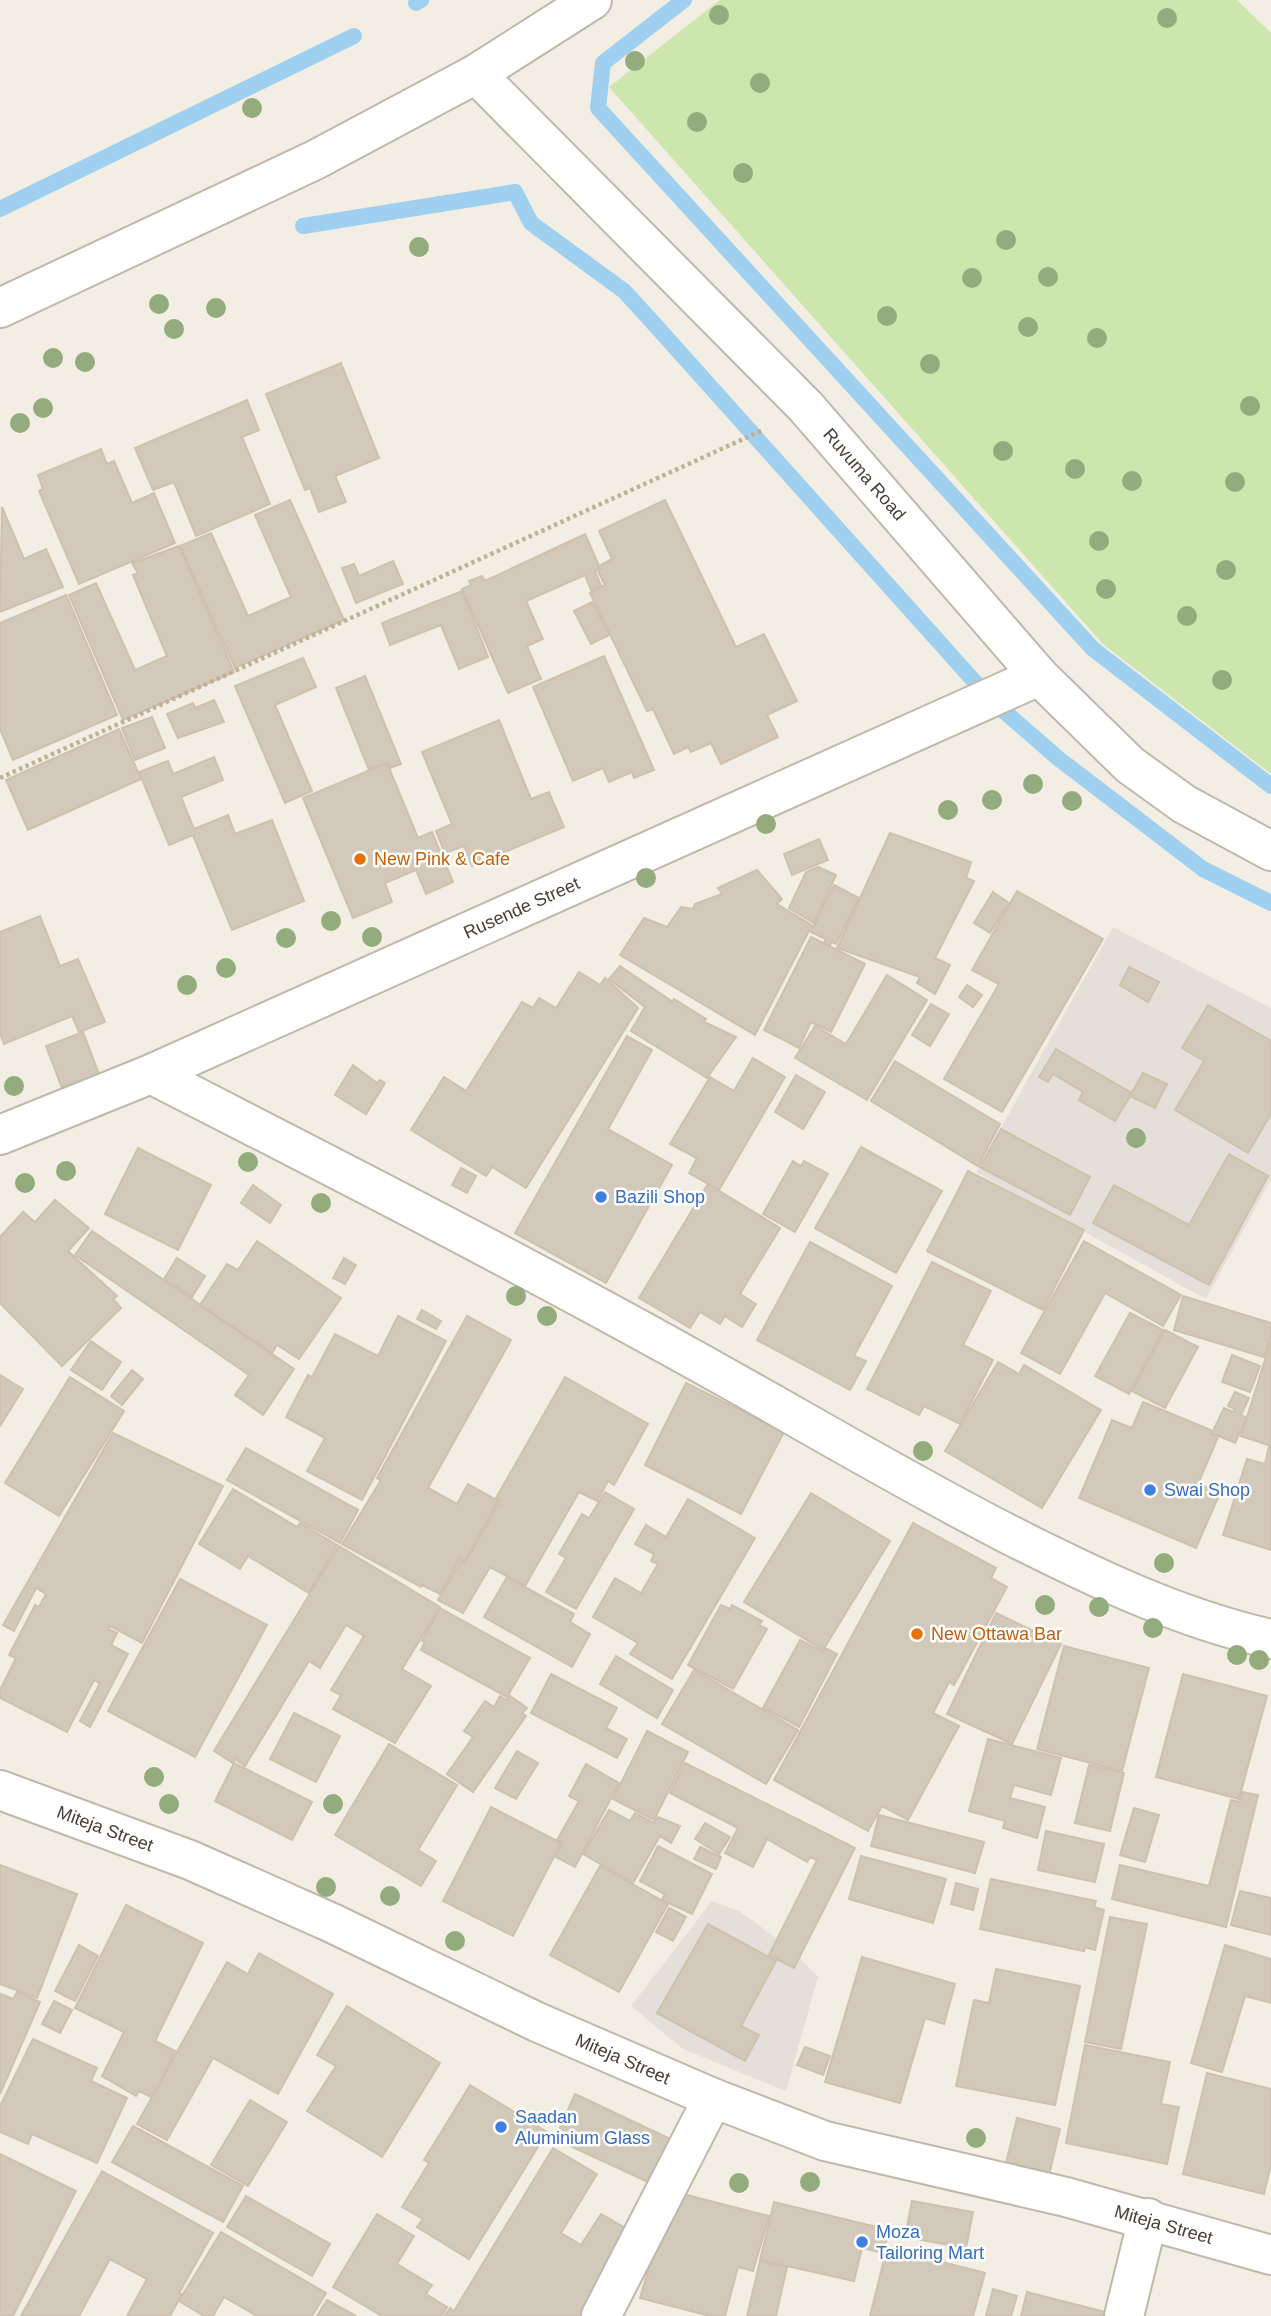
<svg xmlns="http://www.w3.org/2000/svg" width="1271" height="2316" font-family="Arial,sans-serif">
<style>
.industrial{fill:#e4dfd9}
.green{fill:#cde6ad}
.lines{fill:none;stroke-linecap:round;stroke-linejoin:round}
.stream{stroke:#a0d0ef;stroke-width:16}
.building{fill:#d3c9ba;stroke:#cec1ad;stroke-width:2}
.minor-casing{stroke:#c0b8aa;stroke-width:42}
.path{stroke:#bfb198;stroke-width:4.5;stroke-dasharray:3.5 3.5;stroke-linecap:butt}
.minor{stroke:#fff;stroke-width:38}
.tree{fill:#93ab7d}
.food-dot{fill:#e8710a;stroke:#fff;stroke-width:2.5}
.shop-dot{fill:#3f7fe0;stroke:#fff;stroke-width:2.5}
.labels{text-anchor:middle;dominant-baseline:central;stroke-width:5;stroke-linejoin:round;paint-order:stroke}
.street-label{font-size:18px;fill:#443e34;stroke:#fff}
.food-label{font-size:18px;fill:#c56008;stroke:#fff;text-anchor:start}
.shop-label{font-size:18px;fill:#366cbe;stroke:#fff;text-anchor:start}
</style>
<rect width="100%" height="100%" fill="#f2eee4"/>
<!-- industrial -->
<g class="industrial">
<polygon points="1113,927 1271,1008 1271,1179 1206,1299 976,1172"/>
<polygon points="712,1901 741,1912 794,1952 818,1977 786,2091 683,2049 631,2006"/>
</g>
<!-- green -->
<polygon class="green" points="720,0 1237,0 1271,33 1271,774 1103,644 609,87"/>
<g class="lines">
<!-- stream -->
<g class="stream">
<polyline points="684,0 603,63 598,108 1093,649 1271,786"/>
<polyline points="416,3 421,0"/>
<polyline points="0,209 354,36"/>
<polyline points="303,226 515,192 531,223 624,291 647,316 991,700 1059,759 1203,869 1271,903"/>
</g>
</g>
<!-- building -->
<g class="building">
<polygon points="341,363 379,458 335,476 346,502 319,512 310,488 305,490 266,394"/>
<polygon points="247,400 259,430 242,437 270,504 196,536 174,482 153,490 135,448"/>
<polygon points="101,449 107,464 114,461 132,503 154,493 175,543 79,584 39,491 43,489 38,475"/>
<polygon points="290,500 344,620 235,668 180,546 211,533 248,616 291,597 255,515"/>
<polygon points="665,500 736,647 764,634 797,701 767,715 778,737 721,764 711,743 691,752 688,747 674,754 653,709 647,711 590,593 605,585 598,571 602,568 601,565 612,559 599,531"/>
<polygon points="2,507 24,559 46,549 63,587 0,612"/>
<polygon points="585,534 600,568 595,571 601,586 591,590 585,575 526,601 543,639 527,646 541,679 508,693 462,589 471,585 469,581 482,576 485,581"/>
<polygon points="179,546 234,672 123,720 69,595 96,583 135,670 167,656 133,575 138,573 132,563"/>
<polygon points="393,561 403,584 356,603 342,568 354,564 359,576"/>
<polygon points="462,591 488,657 459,669 441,625 390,645 382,623"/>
<polygon points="66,595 117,715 13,760 0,729 0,623"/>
<polygon points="592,602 609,635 591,644 574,611"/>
<polygon points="604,656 654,770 634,778 632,772 609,782 603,768 573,781 533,687"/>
<polygon points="303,658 316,687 275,705 312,791 285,803 235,686"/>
<polygon points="365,676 401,764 390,768 388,762 369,770 336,688"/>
<polygon points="214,700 224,722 178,738 167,714 193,703 195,708"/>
<polygon points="152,717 165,748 135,760 122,728"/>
<polygon points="499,720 531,799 549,792 564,827 472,866 464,846 445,853 436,831 452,824 422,752"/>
<polygon points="119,729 141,779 28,830 6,780"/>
<polygon points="214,757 223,780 181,797 194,829 228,815 235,834 272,820 304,901 232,930 193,835 169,845 139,772 168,761 173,774"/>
<polygon points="387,763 418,838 432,832 453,882 426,894 416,870 385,883 392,902 353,918 303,798"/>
<polygon points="890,833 971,862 966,878 974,881 935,958 950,965 935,994 917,983 920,977 837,948"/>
<polygon points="819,839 828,860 792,875 784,854"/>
<polygon points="818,867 836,875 814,923 789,908 806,872"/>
<polygon points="757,870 782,899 777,904 812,925 755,1035 620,955 644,918 667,927 681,907 693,909 695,904 722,894 718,888"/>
<polygon points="834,885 859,898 836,944 832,942 829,946 824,943 826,939 811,932"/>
<polygon points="1017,891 1103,939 1002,1112 944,1079 999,984 972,970"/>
<polygon points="993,892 1009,903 990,933 974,923"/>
<polygon points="40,916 60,966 78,959 105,1022 79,1032 72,1016 4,1044 0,1033 0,932"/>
<polygon points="811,937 865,964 831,1032 811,1022 799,1048 764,1030"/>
<polygon points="620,966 673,1002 674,999 706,1019 704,1022 736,1037 707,1078 631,1031 645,1007 609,979"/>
<polygon points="1129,967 1159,982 1148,1002 1120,985"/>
<polygon points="579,972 600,985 605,978 638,1008 526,1188 492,1167 486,1176 411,1130 444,1077 466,1091 522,1002 533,1008 539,998 556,1008"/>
<polygon points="887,975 927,1000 867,1100 795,1058 815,1026 846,1044"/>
<polygon points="967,985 982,995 973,1007 959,997"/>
<polygon points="931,1004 949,1014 930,1046 912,1035"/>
<polygon points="1208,1005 1271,1041 1271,1114 1248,1153 1175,1110 1204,1061 1182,1048"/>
<polygon points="83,1032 99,1074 62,1088 46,1046"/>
<polygon points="627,1036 652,1050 608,1129 672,1165 606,1283 515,1233"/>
<polygon points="1056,1049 1132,1093 1115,1121 1079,1100 1083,1092 1053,1074 1048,1082 1039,1077"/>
<polygon points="753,1058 785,1077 719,1190 689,1173 697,1158 670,1144 710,1077 734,1091"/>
<polygon points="895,1061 1000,1124 978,1166 871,1101"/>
<polygon points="353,1065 377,1083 380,1080 385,1083 366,1114 335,1095"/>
<polygon points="1143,1073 1167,1084 1155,1108 1130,1096"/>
<polygon points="796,1075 825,1092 803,1129 775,1112"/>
<polygon points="1001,1129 1090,1177 1070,1215 980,1167"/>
<polygon points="861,1147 942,1191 896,1273 815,1228"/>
<polygon points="138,1148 211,1185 178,1250 105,1214"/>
<polygon points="1229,1154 1268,1176 1209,1285 1093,1223 1114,1185 1189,1225"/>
<polygon points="793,1161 801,1166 804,1161 828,1174 795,1232 763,1214"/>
<polygon points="461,1168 476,1176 467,1193 452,1185"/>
<polygon points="968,1171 1084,1230 1043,1310 927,1251"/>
<polygon points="708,1184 780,1228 740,1294 756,1304 742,1327 725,1316 720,1324 700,1312 690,1328 639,1298"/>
<polygon points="253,1185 281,1205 270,1223 241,1203"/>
<polygon points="55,1200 89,1228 68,1251 117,1296 113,1299 121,1308 62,1366 0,1303 0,1237 23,1212 35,1222"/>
<polygon points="92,1231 294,1369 263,1415 235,1395 249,1375 75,1255"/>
<polygon points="257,1241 341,1298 299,1359 277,1345 272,1353 200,1305 227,1264 238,1270"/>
<polygon points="1084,1241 1181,1295 1163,1326 1105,1293 1060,1374 1021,1353"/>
<polygon points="810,1242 892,1286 854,1356 866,1361 850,1390 757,1340"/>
<polygon points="177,1258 205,1276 192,1297 164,1279"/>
<polygon points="344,1258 356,1265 345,1284 333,1278"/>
<polygon points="932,1262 991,1291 963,1345 993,1360 960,1424 924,1406 919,1415 867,1389"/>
<polygon points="1183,1296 1271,1323 1271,1336 1264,1357 1174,1330"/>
<polygon points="422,1310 441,1321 436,1329 417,1319"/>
<polygon points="1130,1313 1163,1330 1129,1394 1095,1376"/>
<polygon points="398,1316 446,1341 362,1500 307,1471 325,1438 286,1417 308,1375 312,1377 335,1334 378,1356"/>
<polygon points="467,1316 511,1340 428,1488 457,1504 468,1484 498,1501 465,1561 460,1558 440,1594 422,1585 421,1587 342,1544 381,1480 377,1478"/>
<polygon points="1165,1330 1198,1347 1165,1408 1132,1391"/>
<polygon points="91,1341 121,1362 102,1390 71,1370"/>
<polygon points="1271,1341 1271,1446 1241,1436"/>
<polygon points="1232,1355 1260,1366 1250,1392 1222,1382"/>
<polygon points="998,1362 1019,1374 1024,1365 1101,1410 1042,1508 945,1451"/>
<polygon points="132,1370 143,1379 122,1405 111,1396"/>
<polygon points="0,1375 23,1389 0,1426"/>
<polygon points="70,1377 124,1411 59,1516 5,1483"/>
<polygon points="565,1377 648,1424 614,1485 608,1481 597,1501 579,1492 525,1586 490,1567 463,1613 438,1600 461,1561 465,1563 501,1500 496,1498"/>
<polygon points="686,1383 784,1432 741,1514 645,1465"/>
<polygon points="1235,1392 1249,1398 1241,1415 1247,1418 1235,1443 1212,1433 1224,1408 1233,1412 1235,1409 1228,1406"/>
<polygon points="1143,1402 1213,1431 1211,1434 1218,1437 1198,1484 1220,1493 1196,1548 1079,1498 1112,1420 1132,1428"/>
<polygon points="113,1433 223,1486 142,1643 110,1626 108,1629 117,1633 111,1645 128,1654 90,1727 80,1721 100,1683 94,1680 67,1732 0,1698 0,1690 16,1658 9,1655 35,1605 39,1607 46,1594 36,1588 14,1631 3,1625"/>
<polygon points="1269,1446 1271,1447 1271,1550 1223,1535 1247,1459 1265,1464"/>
<polygon points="246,1448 358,1510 340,1543 227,1480"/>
<polygon points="233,1489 297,1527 300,1523 337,1545 309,1593 248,1556 240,1569 199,1544"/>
<polygon points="605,1492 634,1509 576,1609 546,1592 566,1558 559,1554 582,1514 589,1518"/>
<polygon points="811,1493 890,1541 823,1650 744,1602"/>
<polygon points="688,1499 755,1538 672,1679 630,1654 638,1643 593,1617 615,1578 641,1593 658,1564 651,1561 654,1554 635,1544 646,1525 666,1537"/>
<polygon points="913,1523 996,1568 991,1578 1007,1587 954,1685 949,1682 933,1713 959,1726 908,1820 882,1806 868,1831 774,1780"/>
<polygon points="339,1546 440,1607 402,1669 431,1686 395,1743 333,1709 341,1695 331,1690 364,1636 346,1625 320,1668 309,1661 245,1766 235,1759 233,1763 214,1751"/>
<polygon points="507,1577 574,1614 570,1622 590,1634 572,1667 484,1617"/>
<polygon points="180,1579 267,1625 195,1757 108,1711"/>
<polygon points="721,1605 730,1609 732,1605 762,1621 759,1625 767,1629 733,1689 688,1665"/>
<polygon points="440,1608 530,1658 507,1697 421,1650 425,1642 422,1641"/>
<polygon points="996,1613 1061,1644 1012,1744 947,1714"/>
<polygon points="800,1640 823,1652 825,1648 837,1654 799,1727 763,1708"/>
<polygon points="1064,1646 1149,1668 1122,1771 1037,1749"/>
<polygon points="616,1656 673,1690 657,1718 600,1684"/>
<polygon points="694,1670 798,1730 766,1784 662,1724"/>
<polygon points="551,1674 617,1708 606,1728 627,1739 617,1758 531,1713"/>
<polygon points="1183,1674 1267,1696 1239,1799 1156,1777"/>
<polygon points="500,1696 507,1700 510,1696 527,1708 522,1713 526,1716 473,1792 447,1774 473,1737 464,1731 485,1701 494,1707"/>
<polygon points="294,1713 340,1736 316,1782 270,1759"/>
<polygon points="647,1731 688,1752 654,1820 613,1799"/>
<polygon points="988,1739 1061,1758 1051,1795 1014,1785 1010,1798 1045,1807 1037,1838 1003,1828 1005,1821 969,1811"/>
<polygon points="389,1744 457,1785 418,1850 436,1861 421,1886 335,1835"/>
<polygon points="517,1751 538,1763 516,1799 495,1788"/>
<polygon points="234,1763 312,1802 292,1840 215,1801"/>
<polygon points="685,1763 855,1848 794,1968 769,1955 817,1860 810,1857 807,1862 767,1839 753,1867 725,1853 738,1828 670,1793"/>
<polygon points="586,1764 619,1783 575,1867 556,1857 563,1843 557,1840 579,1801 569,1796"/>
<polygon points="1089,1765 1124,1773 1110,1831 1075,1823"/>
<polygon points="1242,1792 1258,1795 1226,1927 1112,1899 1120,1865 1209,1886 1231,1800 1240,1802"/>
<polygon points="491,1807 561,1843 513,1936 443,1901"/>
<polygon points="1134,1808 1159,1815 1145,1862 1120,1855"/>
<polygon points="609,1810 630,1821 635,1813 654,1823 658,1817 680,1826 671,1843 660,1836 633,1883 583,1854"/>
<polygon points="879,1815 984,1842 975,1873 871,1846"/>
<polygon points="705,1823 730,1837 719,1854 695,1839"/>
<polygon points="1046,1831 1104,1844 1095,1882 1038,1870"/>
<polygon points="658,1846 712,1874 692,1914 662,1900 665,1894 640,1881"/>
<polygon points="700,1847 721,1857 716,1869 694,1859"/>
<polygon points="861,1856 946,1879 933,1923 849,1899"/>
<polygon points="0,1865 77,1894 37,1998 0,1984"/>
<polygon points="600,1866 668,1904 619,1992 550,1955"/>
<polygon points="991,1879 1096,1901 1094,1907 1104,1910 1095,1950 1085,1947 1084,1951 980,1929"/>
<polygon points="956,1883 978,1889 973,1910 951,1904"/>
<polygon points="1240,1891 1271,1898 1271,1935 1231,1925"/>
<polygon points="126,1905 203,1943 155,2041 175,2051 153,2098 139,2091 136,2096 102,2076 124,2032 75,2008"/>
<polygon points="669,1908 686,1917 673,1941 656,1932"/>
<polygon points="1110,1917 1147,1924 1121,2049 1085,2042"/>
<polygon points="708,1924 776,1961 741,2026 759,2035 745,2061 657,2013"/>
<polygon points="79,1945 98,1956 75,2001 55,1991"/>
<polygon points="1225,1945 1271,1959 1271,2003 1245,1996 1222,2072 1191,2063"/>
<polygon points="259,1953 333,1994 278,2094 213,2058 167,2140 137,2124 227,1962 248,1974"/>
<polygon points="862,1957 955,1984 944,2024 925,2018 900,2103 825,2082"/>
<polygon points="996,1969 1080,1986 1055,2105 956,2086 974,2000 989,2003"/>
<polygon points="17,1992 40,2002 0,2094 0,1997 1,1994 13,1999"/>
<polygon points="54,2001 72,2010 60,2033 42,2024"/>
<polygon points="347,2006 440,2063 382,2157 307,2111 336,2066 317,2055"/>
<polygon points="33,2039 97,2068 91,2081 127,2098 97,2163 32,2134 28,2144 0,2132 0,2106"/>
<polygon points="1085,2045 1170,2062 1161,2104 1179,2107 1167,2164 1066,2143"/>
<polygon points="805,2047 830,2056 823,2075 797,2065"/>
<polygon points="1207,2073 1271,2089 1271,2164 1264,2194 1183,2174"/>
<polygon points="470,2085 547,2132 469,2259 417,2227 423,2219 402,2207 429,2163 424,2160"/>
<polygon points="575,2094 683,2145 663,2189 555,2139"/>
<polygon points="250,2100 287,2122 248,2186 211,2165"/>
<polygon points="1017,2118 1060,2129 1049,2175 1006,2163"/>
<polygon points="133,2126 243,2186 223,2222 112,2162"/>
<polygon points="553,2148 597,2174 561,2233 581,2245 601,2214 636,2234 586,2316 445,2316 450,2308 454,2311"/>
<polygon points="0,2154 76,2191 13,2316 0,2316"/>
<polygon points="102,2171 213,2233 179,2293 182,2294 170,2316 127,2316 147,2279 110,2259 79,2316 21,2316"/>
<polygon points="671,2191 769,2216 753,2271 738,2267 725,2316 710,2316 640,2298"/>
<polygon points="246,2196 330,2244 312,2276 227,2227"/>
<polygon points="912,2201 973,2212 966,2248 905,2237"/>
<polygon points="774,2202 889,2230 883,2253 862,2248 854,2281 760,2260"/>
<polygon points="377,2214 414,2236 397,2264 432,2285 426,2294 447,2307 442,2316 382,2316 333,2287"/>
<polygon points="221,2232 326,2293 312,2316 257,2316 224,2297 213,2316 204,2316 179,2301"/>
<polygon points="887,2248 985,2273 973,2316 870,2316"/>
<polygon points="760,2261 787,2267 776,2316 747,2316"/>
<polygon points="993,2289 1017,2296 1011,2316 986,2316"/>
<polygon points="1027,2292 1105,2312 1104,2316 1021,2316"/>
<polygon points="327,2300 356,2316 317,2316"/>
</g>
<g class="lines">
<!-- minor casing -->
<g class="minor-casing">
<g id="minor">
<path id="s1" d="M476,74L806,407L1039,676L1130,765L1184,804L1271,851"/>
<polyline points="0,308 315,160 476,74 592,0"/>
<path d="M151,1074C329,1165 507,1256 682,1353C791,1413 897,1477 1008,1534C1093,1577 1178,1618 1271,1639"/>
<path id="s2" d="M0,1135L151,1074L1039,676"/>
<path id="s3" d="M0,1790L190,1860L332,1923L537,2022L713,2098L825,2141L1066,2197L1271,2255"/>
<polyline points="601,2316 713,2098"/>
<polyline points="1124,2316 1148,2218"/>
</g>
</g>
<!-- path -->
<polyline class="path" points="0,778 763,430"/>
<!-- minor -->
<use href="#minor" class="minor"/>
</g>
<!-- trees -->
<g class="tree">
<circle cx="719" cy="15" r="10"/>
<circle cx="1167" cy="18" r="10"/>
<circle cx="635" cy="61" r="10"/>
<circle cx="760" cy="83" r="10"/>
<circle cx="252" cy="108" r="10"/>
<circle cx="697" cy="122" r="10"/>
<circle cx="743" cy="173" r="10"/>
<circle cx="1006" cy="240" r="10"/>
<circle cx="419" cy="247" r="10"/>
<circle cx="1048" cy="277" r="10"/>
<circle cx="972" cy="278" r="10"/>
<circle cx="159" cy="304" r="10"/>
<circle cx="216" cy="308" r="10"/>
<circle cx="887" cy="316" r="10"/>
<circle cx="1028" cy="327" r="10"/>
<circle cx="174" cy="329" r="10"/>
<circle cx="1097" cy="338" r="10"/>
<circle cx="53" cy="358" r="10"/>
<circle cx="85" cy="362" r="10"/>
<circle cx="930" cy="364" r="10"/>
<circle cx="1250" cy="406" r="10"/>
<circle cx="43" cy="408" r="10"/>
<circle cx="20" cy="423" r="10"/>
<circle cx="1003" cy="451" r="10"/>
<circle cx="1075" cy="469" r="10"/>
<circle cx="1132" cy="481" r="10"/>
<circle cx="1235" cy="482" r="10"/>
<circle cx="1099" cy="541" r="10"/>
<circle cx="1226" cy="570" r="10"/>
<circle cx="1106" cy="589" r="10"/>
<circle cx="1187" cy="616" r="10"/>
<circle cx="1222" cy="680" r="10"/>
<circle cx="1033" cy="784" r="10"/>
<circle cx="992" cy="800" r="10"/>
<circle cx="1072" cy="801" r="10"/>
<circle cx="948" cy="810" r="10"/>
<circle cx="766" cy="824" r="10"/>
<circle cx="646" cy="878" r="10"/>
<circle cx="331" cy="921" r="10"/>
<circle cx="372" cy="937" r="10"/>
<circle cx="286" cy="938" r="10"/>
<circle cx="226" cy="968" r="10"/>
<circle cx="187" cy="985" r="10"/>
<circle cx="14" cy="1086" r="10"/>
<circle cx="1136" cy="1138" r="10"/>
<circle cx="248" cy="1162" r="10"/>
<circle cx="66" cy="1171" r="10"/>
<circle cx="25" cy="1183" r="10"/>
<circle cx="321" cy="1203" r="10"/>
<circle cx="516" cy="1296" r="10"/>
<circle cx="547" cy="1316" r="10"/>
<circle cx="923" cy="1451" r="10"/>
<circle cx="1164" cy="1563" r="10"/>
<circle cx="1045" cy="1605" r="10"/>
<circle cx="1099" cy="1607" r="10"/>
<circle cx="1153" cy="1628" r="10"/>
<circle cx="1237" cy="1655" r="10"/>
<circle cx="1259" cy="1660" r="10"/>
<circle cx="154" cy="1777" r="10"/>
<circle cx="169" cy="1804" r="10"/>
<circle cx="333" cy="1804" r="10"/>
<circle cx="326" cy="1887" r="10"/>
<circle cx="390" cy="1896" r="10"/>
<circle cx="455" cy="1941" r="10"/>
<circle cx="976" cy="2138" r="10"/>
<circle cx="810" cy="2182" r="10"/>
<circle cx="739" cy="2183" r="10"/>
</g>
<!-- markers -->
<g class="food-dot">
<circle cx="360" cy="859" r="7"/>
<circle cx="917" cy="1634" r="7"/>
</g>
<g class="shop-dot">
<circle cx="601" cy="1197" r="7"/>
<circle cx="1150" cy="1490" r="7"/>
<circle cx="501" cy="2127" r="7"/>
<circle cx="862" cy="2242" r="7"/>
</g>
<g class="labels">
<!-- street labels -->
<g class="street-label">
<text stroke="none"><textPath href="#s1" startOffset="558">Ruvuma Road</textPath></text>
<text stroke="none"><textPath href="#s2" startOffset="569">Rusende Street</textPath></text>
<text stroke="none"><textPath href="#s3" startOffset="112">Miteja Street</textPath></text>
<text stroke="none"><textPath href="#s3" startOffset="679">Miteja Street</textPath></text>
<text stroke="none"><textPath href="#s3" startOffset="1246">Miteja Street</textPath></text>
</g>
<!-- food labels -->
<g class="food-label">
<text x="374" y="859">New Pink &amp; Cafe</text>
<text x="931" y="1634">New Ottawa Bar</text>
</g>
<!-- shop labels -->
<g class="shop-label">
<text x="615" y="1197">Bazili Shop</text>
<text x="1164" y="1490">Swai Shop</text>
<text x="515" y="2117">Saadan<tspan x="515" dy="21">Aluminium Glass</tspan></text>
<text x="876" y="2232">Moza<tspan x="876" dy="21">Tailoring Mart</tspan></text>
</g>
</g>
</svg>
